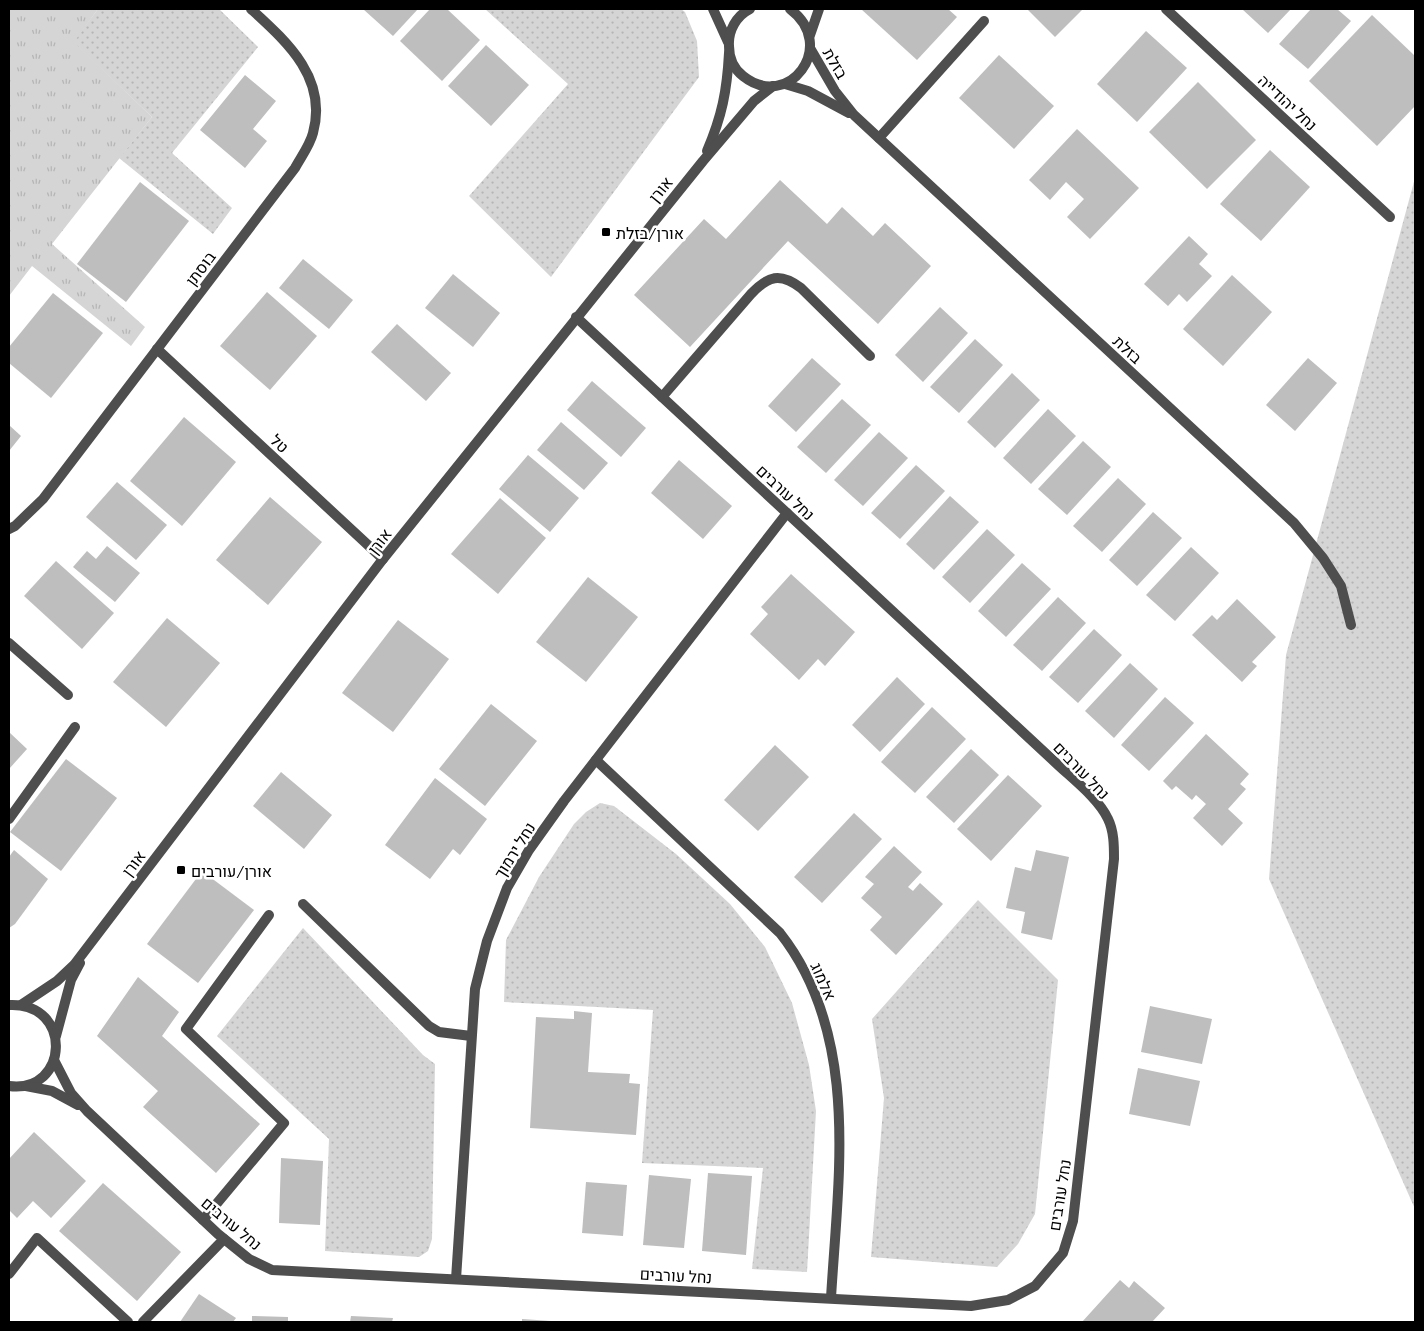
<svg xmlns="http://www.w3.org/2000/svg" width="1424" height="1331" font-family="'Exo 2',Heebo,sans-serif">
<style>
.grass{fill:url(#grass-dots)}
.park{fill:url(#park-tufts)}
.building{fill:#bebebe}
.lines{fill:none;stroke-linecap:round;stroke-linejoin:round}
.service{stroke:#4e4e4e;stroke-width:10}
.minor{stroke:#4e4e4e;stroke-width:10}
.tertiary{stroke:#4e4e4e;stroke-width:10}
.poi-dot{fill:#000;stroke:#fff;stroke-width:2}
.labels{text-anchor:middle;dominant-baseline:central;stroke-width:5;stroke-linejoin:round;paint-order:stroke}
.street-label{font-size:16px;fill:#000;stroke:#fff}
.poi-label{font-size:16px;fill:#000;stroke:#fff;text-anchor:start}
</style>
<defs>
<pattern id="grass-dots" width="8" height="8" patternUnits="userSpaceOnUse" patternTransform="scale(1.25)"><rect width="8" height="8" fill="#d5d5d5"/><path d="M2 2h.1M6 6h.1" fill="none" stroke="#b5b5b5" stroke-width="1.8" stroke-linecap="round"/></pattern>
<pattern id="park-tufts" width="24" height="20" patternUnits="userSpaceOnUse" patternTransform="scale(1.25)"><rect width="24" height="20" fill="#d5d5d5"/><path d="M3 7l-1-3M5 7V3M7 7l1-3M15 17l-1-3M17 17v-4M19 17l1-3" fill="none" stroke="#b5b5b5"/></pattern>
</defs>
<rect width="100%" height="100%" fill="#fff"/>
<!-- grass -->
<g class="grass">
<polygon points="98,9 219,9 258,47 172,153 232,208 213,234 119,158 152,117 73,42"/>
<polygon points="485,9 681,9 685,12 697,41 699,77 551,277 469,196 568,84"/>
<polygon points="1415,178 1415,1209 1269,879 1286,655"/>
<polygon points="600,803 614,806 676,854 730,904 765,947 792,1003 809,1065 816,1111 807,1272 752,1269 763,1168 642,1163 653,1010 504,1002 506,940 539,877 574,824 586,812"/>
<polygon points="978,900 1058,980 1035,1214 1018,1244 997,1267 871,1257 884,1098 872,1019"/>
<polygon points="303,928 423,1055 435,1064 432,1239 428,1251 419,1257 325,1251 329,1139 217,1036"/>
</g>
<!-- park -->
<polygon class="park" points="9,9 98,9 74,42 152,117 52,244 145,327 131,346 32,266 9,296"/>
<!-- building -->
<g class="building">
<polygon points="363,9 418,9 393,36"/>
<polygon points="430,9 447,9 480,40 442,81 400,41"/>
<polygon points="861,9 948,9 957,17 917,60"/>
<polygon points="1027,9 1083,9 1055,37"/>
<polygon points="1242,9 1291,9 1268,33"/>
<polygon points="1311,9 1337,9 1351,21 1308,69 1279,44"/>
<polygon points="1372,15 1415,56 1415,106 1377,146 1309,81"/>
<polygon points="1146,31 1187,68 1137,122 1097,84"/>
<polygon points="486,45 529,85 491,126 448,86"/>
<polygon points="999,55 1054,106 1014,149 959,98"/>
<polygon points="245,75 276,101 253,129 267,141 245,168 200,130"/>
<polygon points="1198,82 1256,140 1207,189 1149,132"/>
<polygon points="1077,129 1139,188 1090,239 1067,217 1084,199 1066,182 1050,200 1029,180"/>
<polygon points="1270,150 1310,187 1261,241 1220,204"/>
<polygon points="780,180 827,224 842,207 873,236 885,223 931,266 878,324 788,241 690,347 634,295 704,219 726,239"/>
<polygon points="140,182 189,221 126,302 77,264"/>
<polygon points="1189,236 1208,254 1199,264 1212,276 1187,302 1179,294 1168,306 1144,284"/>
<polygon points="303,259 353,300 329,329 279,288"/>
<polygon points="453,274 500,313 473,347 425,308"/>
<polygon points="1232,275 1272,312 1223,366 1183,329"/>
<polygon points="267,292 317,336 270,390 220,346"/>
<polygon points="53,293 103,333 51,398 9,363 9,347"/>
<polygon points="940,307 968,333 923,382 895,355"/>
<polygon points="397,324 451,373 426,401 371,352"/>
<polygon points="975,339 1003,365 959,413 930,387"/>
<polygon points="812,358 841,384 796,432 768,406"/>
<polygon points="1308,358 1337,383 1295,431 1266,405"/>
<polygon points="1012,373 1040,400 995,448 967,422"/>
<polygon points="592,381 646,428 621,457 567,410"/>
<polygon points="842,399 871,425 826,473 797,447"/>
<polygon points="1048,409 1076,436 1031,484 1003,458"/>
<polygon points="184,417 236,462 182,526 130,481"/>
<polygon points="561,422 608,463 584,490 537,450"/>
<polygon points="9,425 21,436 9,451"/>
<polygon points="879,432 908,458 863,506 834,480"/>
<polygon points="1083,441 1111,467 1067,515 1038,489"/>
<polygon points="528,455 579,498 550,532 499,489"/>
<polygon points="679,460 732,506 703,539 651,493"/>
<polygon points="916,465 945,491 900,539 871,513"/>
<polygon points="1118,478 1146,504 1102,552 1073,526"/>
<polygon points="117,482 167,525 136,560 86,517"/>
<polygon points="950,496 979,522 934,570 906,544"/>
<polygon points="270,497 322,542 268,605 216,560"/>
<polygon points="500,498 546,538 498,594 451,554"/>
<polygon points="1153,512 1182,538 1137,586 1109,560"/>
<polygon points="987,529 1015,555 970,603 942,577"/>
<polygon points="107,546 140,573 115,602 73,567 87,551 96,559"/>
<polygon points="1191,547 1219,573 1175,621 1146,595"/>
<polygon points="56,561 114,613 82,649 24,596"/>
<polygon points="1022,563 1051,589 1006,637 978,611"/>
<polygon points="791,574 855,632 825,666 818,659 799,680 750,634 768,614 761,607"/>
<polygon points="588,577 638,617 586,682 536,642"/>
<polygon points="1058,597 1086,623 1042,671 1013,645"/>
<polygon points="1237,599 1276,637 1252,662 1257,666 1242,682 1192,635 1212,615 1217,620"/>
<polygon points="167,618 220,663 166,727 113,682"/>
<polygon points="398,620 449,659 393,732 342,693"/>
<polygon points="1094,629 1122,655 1078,703 1049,677"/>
<polygon points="1130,663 1158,689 1114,738 1085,711"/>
<polygon points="897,677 925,704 880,752 852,725"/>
<polygon points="1165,697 1194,723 1149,771 1121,745"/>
<polygon points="491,704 537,741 485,806 439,769"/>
<polygon points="932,707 966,739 915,793 881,762"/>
<polygon points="9,732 27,749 9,769"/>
<polygon points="1206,734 1249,774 1240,784 1246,789 1228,809 1243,823 1222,846 1193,818 1206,804 1196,795 1192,800 1176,786 1172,790 1163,781"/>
<polygon points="775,745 809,777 758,831 724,800"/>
<polygon points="971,749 999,775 954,823 926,797"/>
<polygon points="66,759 117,798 61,871 10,832"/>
<polygon points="281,772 332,815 304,849 253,806"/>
<polygon points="1008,775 1042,806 991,861 957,829"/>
<polygon points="435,778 487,819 460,855 453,849 430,879 385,845"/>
<polygon points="854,813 882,839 822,903 794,877"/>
<polygon points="894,846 922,872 908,887 913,891 920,883 943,904 896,955 870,930 882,917 861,898 874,884 865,877"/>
<polygon points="14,850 48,879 15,924 9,928 9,857"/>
<polygon points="1036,850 1069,857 1052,940 1021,933 1025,912 1006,908 1015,867 1031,871"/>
<polygon points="202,871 254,910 198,983 147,944"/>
<polygon points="138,977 179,1012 162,1036 260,1124 216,1173 143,1107 158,1091 97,1036"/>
<polygon points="1150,1006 1212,1019 1202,1064 1141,1052"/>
<polygon points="574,1011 592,1013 588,1072 630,1074 629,1083 640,1084 636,1135 530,1128 536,1017 574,1019"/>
<polygon points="1138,1068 1200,1081 1190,1126 1129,1114"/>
<polygon points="34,1132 86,1181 51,1218 33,1201 17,1218 9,1210 9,1159"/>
<polygon points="281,1158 323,1161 320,1225 279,1223"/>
<polygon points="708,1173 752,1176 746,1255 702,1251"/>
<polygon points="649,1175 691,1179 684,1248 643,1245"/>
<polygon points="586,1182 627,1185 623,1236 582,1233"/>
<polygon points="103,1183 181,1252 137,1301 59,1231"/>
<polygon points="1120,1280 1129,1288 1134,1281 1165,1308 1152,1322 1082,1322"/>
<polygon points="199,1294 236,1318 233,1322 180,1322"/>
<polygon points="252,1316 288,1317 288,1322 252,1322"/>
<polygon points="351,1316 393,1318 392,1322 350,1322"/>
<polygon points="522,1319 551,1321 551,1322 522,1322"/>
</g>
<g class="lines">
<!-- service -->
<g class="service">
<polyline points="879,138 984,21"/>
<path d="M662,397L751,294C768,276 780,272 801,288L870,356"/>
<polyline points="9,643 68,695"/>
<polyline points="9,819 75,727"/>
<polyline points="303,904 429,1026 439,1032 471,1036"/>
<polyline points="203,1220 284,1123 186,1029 269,915"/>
<polyline points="9,1274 37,1238 128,1322"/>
<polyline points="143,1322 224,1239"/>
</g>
<!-- minor -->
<g class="minor">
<polyline points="713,9 728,42"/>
<polyline points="1166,9 1390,217"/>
<polyline points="810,48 835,91 854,115 1294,523 1323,558 1341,586 1351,625"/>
<polyline points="785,84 808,91 849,113"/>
<path d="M707,151C722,116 727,91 729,53"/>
<polyline points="157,349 383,559"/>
<path d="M9,529L15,526L43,499L295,168C301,157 310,145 313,133C328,78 287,42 251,9"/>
<path d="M596,760L780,933C861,1036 838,1177 831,1298"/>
<path d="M9,1005C74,1002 69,1094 9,1086"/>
<polyline points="21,1005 57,981 74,965 383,559 703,161 754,101 773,86"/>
<polyline points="56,1036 71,980 80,963"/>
<path d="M54,1060L71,1093L87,1111L218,1234L249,1259L272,1270L971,1306L1008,1300L1035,1286L1063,1253L1073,1221L1114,859C1114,846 1114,831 1108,819C1099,799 1073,779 1057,764L576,317"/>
<polyline points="26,1086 52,1091 78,1105"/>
<polyline points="456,1279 475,989 487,941 507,888 529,850 564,801 787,513"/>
</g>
<!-- tertiary -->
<g class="tertiary">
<path d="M750,9C736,16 728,31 729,46C729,58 734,69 743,76C788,112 839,46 790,9"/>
<polyline points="810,35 819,9"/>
</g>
</g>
<!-- markers -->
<g class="poi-dot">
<rect x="601" y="227" width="10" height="10" rx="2.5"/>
<rect x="176" y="865" width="10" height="10" rx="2.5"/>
</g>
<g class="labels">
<!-- street labels -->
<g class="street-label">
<text transform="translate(836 63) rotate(60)">בזלת</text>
<text transform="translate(1288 102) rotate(43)">נחל יהודייה</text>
<text transform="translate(660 189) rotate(-51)">אורן</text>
<text transform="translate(200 268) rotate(-53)">בוסתן</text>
<text transform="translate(1128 349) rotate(43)">בזלת</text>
<text transform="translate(280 443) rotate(43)">טל</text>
<text transform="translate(786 492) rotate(43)">נחל עורבים</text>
<text transform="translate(379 541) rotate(-52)">אורן</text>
<text transform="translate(1082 770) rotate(46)">נחל עורבים</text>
<text transform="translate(514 850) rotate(-58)">נחל ירמוך</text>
<text transform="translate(133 863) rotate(-53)">אורן</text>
<text transform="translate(824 981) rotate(66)">אלמוג</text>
<text transform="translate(1059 1195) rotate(-81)">נחל עורבים</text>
<text transform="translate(232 1223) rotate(40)">נחל עורבים</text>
<text transform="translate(676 1275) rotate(3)">נחל עורבים</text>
</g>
<!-- poi labels -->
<g class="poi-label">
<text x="616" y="232">אורן/בזלת</text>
<text x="191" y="870">אורן/עורבים</text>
</g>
</g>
<!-- border -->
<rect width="1424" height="1331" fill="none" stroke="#000000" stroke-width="20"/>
</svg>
